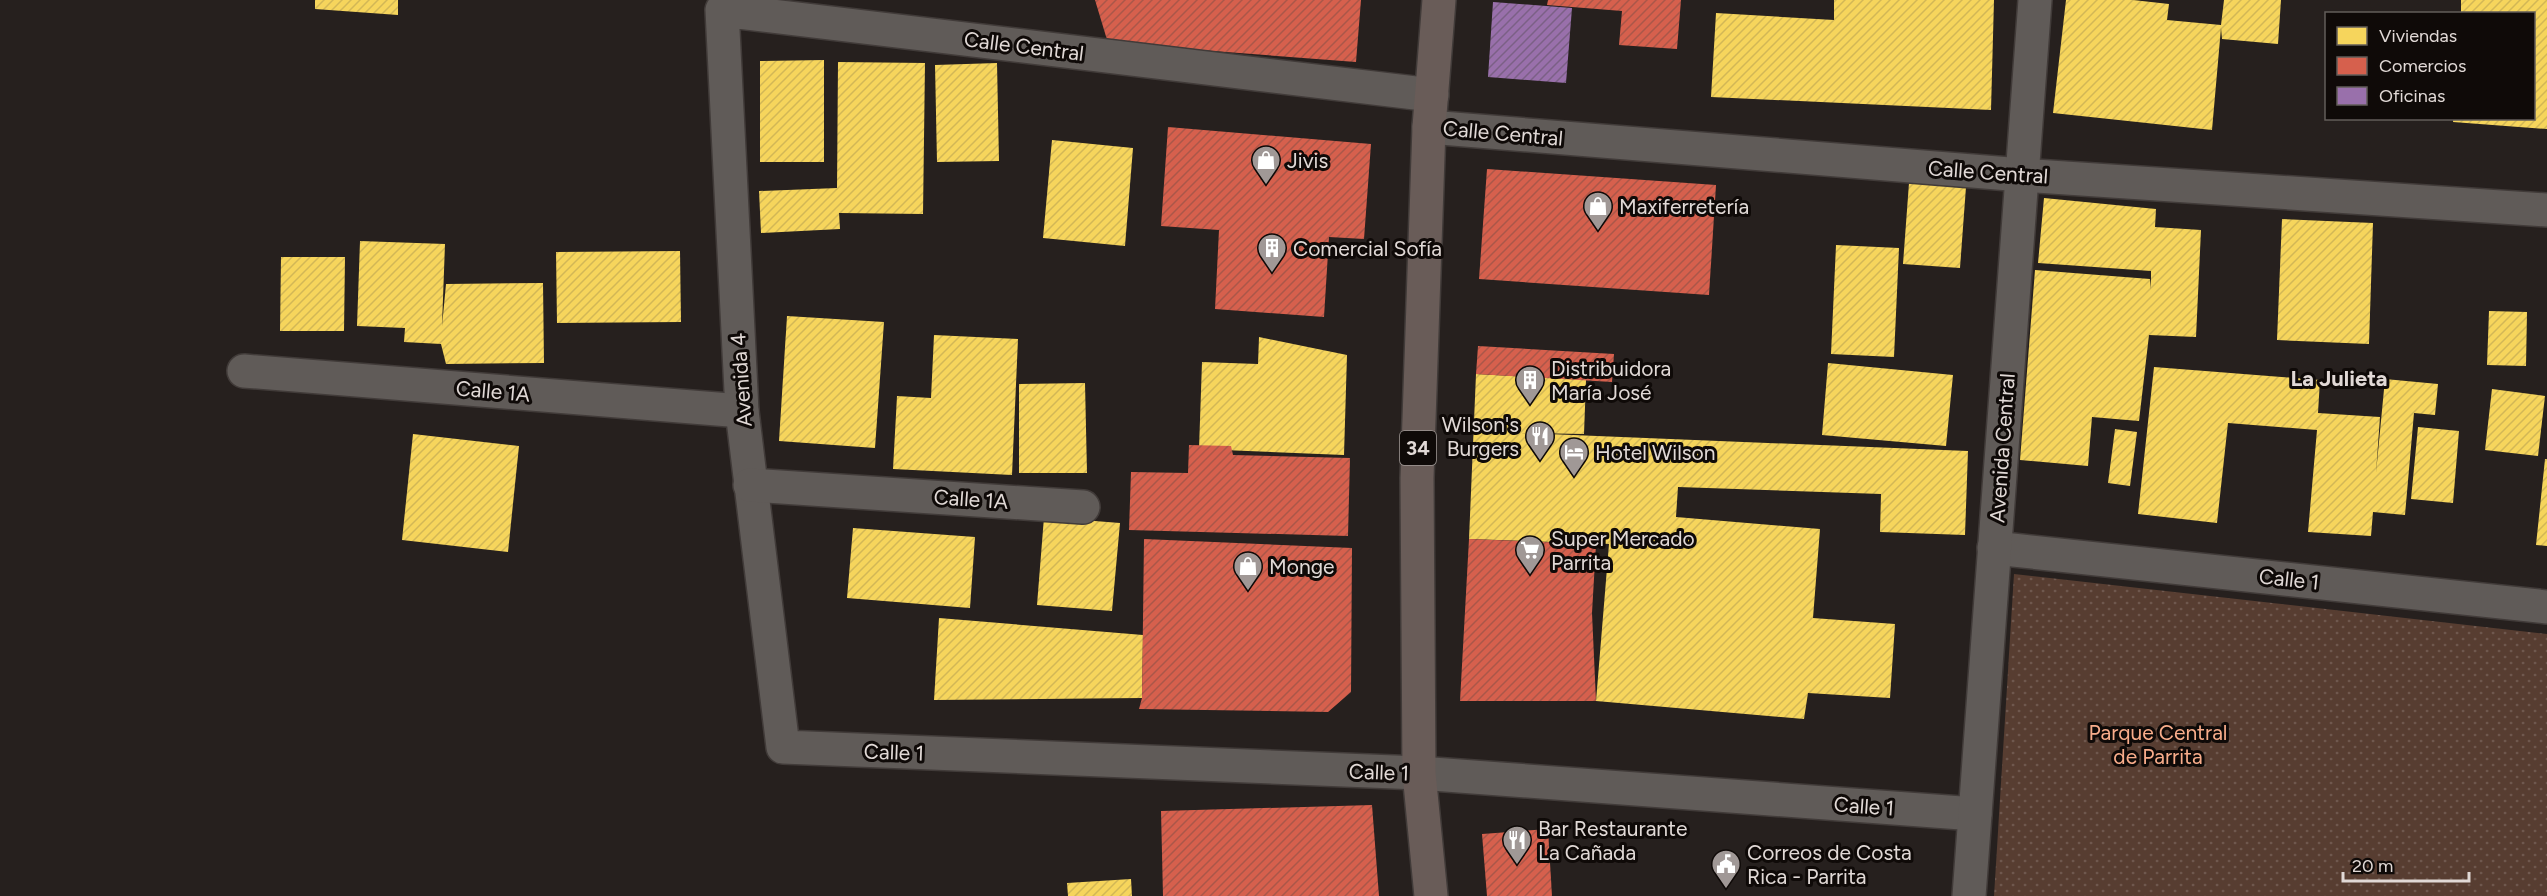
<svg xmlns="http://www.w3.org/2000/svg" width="2547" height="896" font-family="Figtree,sans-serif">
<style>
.park{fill:url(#park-dots)}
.homes{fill:url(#homes-hatch)}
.shops{fill:url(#shops-hatch)}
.offices{fill:url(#offices-hatch)}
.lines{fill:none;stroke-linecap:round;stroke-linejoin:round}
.minor-casing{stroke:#413b39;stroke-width:36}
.highway-casing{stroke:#413b39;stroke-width:36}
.minor{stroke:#605b58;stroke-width:33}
.highway{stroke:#695c58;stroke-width:33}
.labels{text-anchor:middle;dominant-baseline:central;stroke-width:6;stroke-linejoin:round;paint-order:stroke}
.shield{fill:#0f0a08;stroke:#a29b98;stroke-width:1.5}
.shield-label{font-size:20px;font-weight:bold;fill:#e1d9d6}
.street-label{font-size:21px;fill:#e1d9d6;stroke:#0f0a08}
.poi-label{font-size:21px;fill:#e1d9d6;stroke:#0f0a08;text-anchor:start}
.park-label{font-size:21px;fill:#f9ad8b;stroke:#0f0a08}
.neighbourhood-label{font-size:22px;font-weight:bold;fill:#e1d9d6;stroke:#0f0a08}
</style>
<defs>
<pattern id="park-dots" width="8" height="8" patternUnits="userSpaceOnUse" patternTransform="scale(1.5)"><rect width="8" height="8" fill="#573d31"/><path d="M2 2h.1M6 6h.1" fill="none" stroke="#6f584e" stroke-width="1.8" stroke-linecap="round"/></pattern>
<pattern id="homes-hatch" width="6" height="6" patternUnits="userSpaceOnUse" patternTransform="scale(1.5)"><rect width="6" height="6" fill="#f6d55c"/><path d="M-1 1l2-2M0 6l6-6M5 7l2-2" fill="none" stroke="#d2b756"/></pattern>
<pattern id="shops-hatch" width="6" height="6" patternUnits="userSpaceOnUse" patternTransform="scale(1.5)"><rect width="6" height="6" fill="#d6604d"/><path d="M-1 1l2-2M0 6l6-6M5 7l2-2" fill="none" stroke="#aa5749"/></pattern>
<pattern id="offices-hatch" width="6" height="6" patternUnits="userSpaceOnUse" patternTransform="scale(1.5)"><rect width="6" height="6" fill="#9970ab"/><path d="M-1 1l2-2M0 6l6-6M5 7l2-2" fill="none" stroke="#7b6086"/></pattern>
</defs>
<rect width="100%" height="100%" fill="#26201e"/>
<!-- park -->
<polygon class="park" points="2014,574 2547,634 2547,896 1994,896"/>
<!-- homes -->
<g class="homes">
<polygon points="315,0 398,0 398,15 315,9"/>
<polygon points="1834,0 1994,0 1991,110 1711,97 1716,13 1834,20"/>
<polygon points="2066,0 2133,0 2169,4 2167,20 2221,25 2224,0 2281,0 2278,44 2222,39 2221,28 2212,130 2053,113"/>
<polygon points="2461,0 2547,0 2547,129 2453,122 2453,118 2534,118 2534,14 2461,14"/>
<polygon points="824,60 824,162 760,162 760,61"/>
<polygon points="838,62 925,63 923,214 839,213 840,229 761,233 759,191 837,188"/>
<polygon points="997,63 999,161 937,162 935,65"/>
<polygon points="1052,140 1133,148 1125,246 1043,238"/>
<polygon points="1909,183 1966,187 1960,268 1903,264"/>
<polygon points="2044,198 2156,209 2155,227 2201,230 2196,337 2149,335 2139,421 2092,417 2088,466 2020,460 2035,270 2150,279 2151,289 2151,271 2038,263"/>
<polygon points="2282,219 2373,223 2369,344 2277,340"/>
<polygon points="360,241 445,244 442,326 446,284 543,283 544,363 446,364 441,344 404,342 405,328 357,326"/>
<polygon points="1836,245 1899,248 1894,357 1831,354"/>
<polygon points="680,251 681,322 557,323 556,252"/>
<polygon points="281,257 345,257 344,331 280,331"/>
<polygon points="2489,311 2527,312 2526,366 2487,365"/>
<polygon points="787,316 884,322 875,448 779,441"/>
<polygon points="934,335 1018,339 1012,475 893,469 897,396 931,398"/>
<polygon points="1259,337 1347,355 1344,455 1199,449 1202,362 1258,364"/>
<polygon points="1828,363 1953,375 1946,446 1822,435"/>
<polygon points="2154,367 2320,380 2318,413 2380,417 2376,473 2385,379 2438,384 2435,415 2414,413 2405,515 2373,512 2371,536 2308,532 2317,430 2228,423 2217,523 2138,514"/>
<polygon points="1476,374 1586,380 1584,434 1521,433 1968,451 1965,535 1880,532 1881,494 1678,487 1676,517 1820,529 1813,618 1895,624 1890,698 1808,693 1804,719 1596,701 1609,544 1469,539"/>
<polygon points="1085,383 1087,473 1019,473 1019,384"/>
<polygon points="2492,389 2545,396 2538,456 2485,450"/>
<polygon points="2418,427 2459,431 2453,503 2411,499"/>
<polygon points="2115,429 2137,432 2130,486 2108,483"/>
<polygon points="413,434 519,446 508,552 402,540"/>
<polygon points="2545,459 2547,459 2547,546 2536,545"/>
<polygon points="1044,517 1120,523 1112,611 1037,605"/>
<polygon points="853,528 975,537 970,608 847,598"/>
<polygon points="939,618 1143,635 1142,698 934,700"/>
<polygon points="1131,879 1132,896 1068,896 1067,883"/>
</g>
<!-- shops -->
<g class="shops">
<polygon points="1095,0 1361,0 1356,62 1108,43"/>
<polygon points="1548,0 1681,0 1677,49 1619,45 1622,11 1547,5"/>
<polygon points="1168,127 1371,144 1364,239 1329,237 1324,317 1215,309 1219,230 1161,226"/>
<polygon points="1487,169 1716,185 1709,295 1479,279"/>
<polygon points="1478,346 1614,354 1612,382 1476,374"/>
<polygon points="1189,445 1231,446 1233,455 1350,458 1348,536 1129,530 1131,472 1188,473"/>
<polygon points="1144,539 1352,548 1351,692 1328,712 1139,709 1142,698"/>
<polygon points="1469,539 1596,544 1592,613 1596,701 1460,701"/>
<polygon points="1372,805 1379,896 1163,896 1161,811"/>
<polygon points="1548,829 1552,896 1487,896 1482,834"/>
</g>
<!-- offices -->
<polygon class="offices" points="1493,2 1572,8 1566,83 1488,77"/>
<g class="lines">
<!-- minor casing -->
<g class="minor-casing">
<g id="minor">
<polyline points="1432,95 722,10 742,411 783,747 1419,773 1975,814"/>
<polyline points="1429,127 2022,175 2547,210"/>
<polyline points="244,371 742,411"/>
<polyline points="750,485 1083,507"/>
<polyline points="1994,548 2547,607"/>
<polyline points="1969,896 2035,0"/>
</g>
</g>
<!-- highway casing -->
<g class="highway-casing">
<polyline id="highway" points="1431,896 1419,773 1417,478 1429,127 1439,0"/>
</g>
<!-- minor -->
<use href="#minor" class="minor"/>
<!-- highway -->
<use href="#highway" class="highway"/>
</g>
<!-- icons -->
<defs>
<g id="shop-pin" transform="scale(1.5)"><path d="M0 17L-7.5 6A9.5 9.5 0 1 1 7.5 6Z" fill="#a09896" stroke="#0f0a08"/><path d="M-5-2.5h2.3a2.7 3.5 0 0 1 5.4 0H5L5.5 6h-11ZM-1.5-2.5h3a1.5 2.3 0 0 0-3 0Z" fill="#fff"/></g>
<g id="building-pin" transform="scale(1.5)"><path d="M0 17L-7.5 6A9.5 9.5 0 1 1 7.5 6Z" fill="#a09896" stroke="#0f0a08"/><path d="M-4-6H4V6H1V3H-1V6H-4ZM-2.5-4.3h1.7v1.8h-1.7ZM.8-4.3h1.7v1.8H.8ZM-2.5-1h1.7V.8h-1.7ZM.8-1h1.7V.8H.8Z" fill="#fff"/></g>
<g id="restaurant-pin" transform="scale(1.5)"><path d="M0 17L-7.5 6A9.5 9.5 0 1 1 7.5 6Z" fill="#a09896" stroke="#0f0a08"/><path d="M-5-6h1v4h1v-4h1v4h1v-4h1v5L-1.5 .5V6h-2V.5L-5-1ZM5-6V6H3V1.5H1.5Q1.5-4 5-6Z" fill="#fff"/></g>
<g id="hotel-pin" transform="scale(1.5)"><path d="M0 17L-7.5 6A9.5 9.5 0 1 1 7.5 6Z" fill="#a09896" stroke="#0f0a08"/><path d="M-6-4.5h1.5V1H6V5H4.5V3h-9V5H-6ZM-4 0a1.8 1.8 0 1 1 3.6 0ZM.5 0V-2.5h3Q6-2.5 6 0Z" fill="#fff"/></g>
<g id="supermarket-pin" transform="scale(1.5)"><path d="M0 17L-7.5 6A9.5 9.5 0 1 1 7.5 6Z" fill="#a09896" stroke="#0f0a08"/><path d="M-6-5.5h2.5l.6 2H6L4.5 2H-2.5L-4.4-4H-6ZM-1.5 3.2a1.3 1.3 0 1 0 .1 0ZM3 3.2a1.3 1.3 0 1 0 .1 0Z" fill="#fff"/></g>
<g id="civic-pin" transform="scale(1.5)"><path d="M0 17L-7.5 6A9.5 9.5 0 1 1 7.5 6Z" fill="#a09896" stroke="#0f0a08"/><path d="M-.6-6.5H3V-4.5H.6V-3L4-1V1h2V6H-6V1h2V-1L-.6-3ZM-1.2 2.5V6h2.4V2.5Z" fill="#fff"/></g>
</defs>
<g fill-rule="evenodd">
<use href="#shop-pin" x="1266" y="160"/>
<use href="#shop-pin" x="1598" y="206"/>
<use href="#building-pin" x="1272" y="248"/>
<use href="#building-pin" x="1530" y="380"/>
<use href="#restaurant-pin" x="1540" y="436"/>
<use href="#hotel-pin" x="1574" y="452"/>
<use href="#supermarket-pin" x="1530" y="550"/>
<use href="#shop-pin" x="1248" y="566"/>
<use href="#restaurant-pin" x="1517" y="840"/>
<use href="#civic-pin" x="1726" y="864"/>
</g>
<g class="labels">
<!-- shield labels -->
<rect class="shield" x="1400" y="431" width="36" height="34" rx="4.5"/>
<g class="shield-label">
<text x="1418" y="448">34</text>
</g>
<!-- street labels -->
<g class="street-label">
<text transform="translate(1024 46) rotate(7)">Calle Central</text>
<text transform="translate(1503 133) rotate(5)">Calle Central</text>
<text transform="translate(1988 172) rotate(4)">Calle Central</text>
<text transform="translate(741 380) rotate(-94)">Avenida 4</text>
<text transform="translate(493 391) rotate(5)">Calle 1A</text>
<text transform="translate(2002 448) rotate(-86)">Avenida Central</text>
<text transform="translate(971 499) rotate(4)">Calle 1A</text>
<text transform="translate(2289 579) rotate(6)">Calle 1</text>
<text transform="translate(894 752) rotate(2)">Calle 1</text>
<text transform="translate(1379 772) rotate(2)">Calle 1</text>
<text transform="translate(1864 806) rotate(4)">Calle 1</text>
</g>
<!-- poi labels -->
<g class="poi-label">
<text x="1287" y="160">Jivis</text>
<text x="1619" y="206">Maxiferretería</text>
<text x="1293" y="248">Comercial Sofía</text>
<text x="1551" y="368">Distribuidora<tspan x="1551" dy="24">María José</tspan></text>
<text x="1519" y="424" text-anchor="end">Wilson's<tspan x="1519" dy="24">Burgers</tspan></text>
<text x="1595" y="452">Hotel Wilson</text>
<text x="1551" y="538">Super Mercado<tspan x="1551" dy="24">Parrita</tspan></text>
<text x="1269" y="566">Monge</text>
<text x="1538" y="828">Bar Restaurante<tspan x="1538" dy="24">La Cañada</tspan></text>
<text x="1747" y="852">Correos de Costa<tspan x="1747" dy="24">Rica - Parrita</tspan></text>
</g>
<!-- park labels -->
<g class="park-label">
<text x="2158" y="732">Parque Central<tspan x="2158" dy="24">de Parrita</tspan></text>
</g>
<!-- neighbourhood labels -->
<g class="neighbourhood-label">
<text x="2339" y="378">La Julieta</text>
</g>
</g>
<!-- legend -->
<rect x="2325" y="12" width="210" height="108" fill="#0f0a08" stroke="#635d5a" stroke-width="1.5"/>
<rect x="2337" y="27" width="30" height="18" fill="#f6d55c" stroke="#635d5a" stroke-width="1.5"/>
<text x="2379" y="42" font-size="18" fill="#e1d9d6">Viviendas</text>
<rect x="2337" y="57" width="30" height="18" fill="#d6604d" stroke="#635d5a" stroke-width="1.5"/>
<text x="2379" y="72" font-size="18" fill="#e1d9d6">Comercios</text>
<rect x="2337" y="87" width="30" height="18" fill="#9970ab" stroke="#635d5a" stroke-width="1.5"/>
<text x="2379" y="102" font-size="18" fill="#e1d9d6">Oficinas</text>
<!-- scale -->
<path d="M2343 872v9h126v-9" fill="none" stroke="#e1d9d6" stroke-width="3"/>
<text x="2352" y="872" font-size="18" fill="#e1d9d6" stroke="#0f0a08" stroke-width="4.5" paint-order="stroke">20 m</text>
</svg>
